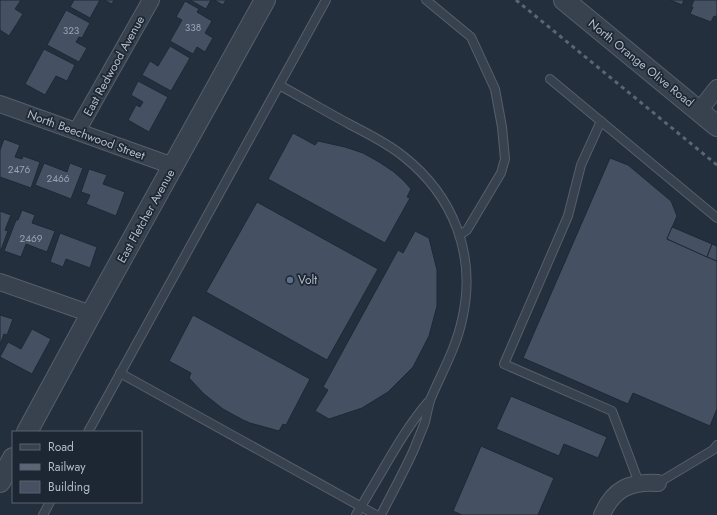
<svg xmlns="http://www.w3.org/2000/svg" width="717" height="515" font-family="Jost,sans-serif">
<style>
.building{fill:#455162;stroke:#1f2835}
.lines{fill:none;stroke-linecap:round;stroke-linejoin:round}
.service-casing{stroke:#565f6c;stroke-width:10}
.minor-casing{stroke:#565f6c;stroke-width:18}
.tertiary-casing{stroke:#565f6c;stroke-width:22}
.service{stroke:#38414e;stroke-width:8}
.minor{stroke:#38414e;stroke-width:16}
.tertiary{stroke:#38414e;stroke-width:20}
.rail{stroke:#5a6575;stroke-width:3;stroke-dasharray:4 4;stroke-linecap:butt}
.service-dot{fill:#5c6f8a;stroke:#1d2633;stroke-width:1.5}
.labels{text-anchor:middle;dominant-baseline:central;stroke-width:3.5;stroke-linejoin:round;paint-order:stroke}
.number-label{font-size:10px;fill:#98a1af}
.street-label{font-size:12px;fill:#b4bcc9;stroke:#1d2633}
.poi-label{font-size:12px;fill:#b4bcc9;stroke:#1d2633;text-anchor:start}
</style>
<rect width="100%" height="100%" fill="#242f3e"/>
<!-- building -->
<g class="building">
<polygon points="0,0 21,0 15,9 23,14 9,36 0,30"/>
<polygon points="74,0 100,0 90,18 70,7"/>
<polygon points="104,0 114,0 112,4"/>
<polygon points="190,0 211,0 206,9"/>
<polygon points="214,0 226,0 223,5"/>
<polygon points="670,0 684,0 682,5"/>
<polygon points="694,0 717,0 717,15 716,17 714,16 711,22 690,14 693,7 691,7"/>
<polygon points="185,1 199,9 197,12 212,21 205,33 213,38 205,52 197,47 193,54 170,41 182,20 176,17"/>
<polygon points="66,10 90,23 82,38 79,37 76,42 87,48 79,62 47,45"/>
<polygon points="170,46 190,58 171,91 142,75 150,61 158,66"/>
<polygon points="44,49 75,65 67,81 56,76 45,95 25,84"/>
<polygon points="138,81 168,97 149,132 128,120 136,105 140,107 143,102 131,95"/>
<polygon points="293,133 315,145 318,141 345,147 363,153 379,162 394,172 404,181 411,189 407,197 410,198 385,243 268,179"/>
<polygon points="4,139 20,145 15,157 22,159 23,156 40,162 31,188 0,177 0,150"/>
<polygon points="610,158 628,165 671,201 677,216 667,239 717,261 717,409 710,426 633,393 628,404 523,358"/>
<polygon points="44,163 67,172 70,163 83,168 71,199 35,185"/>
<polygon points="89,169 107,175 103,184 125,192 116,216 86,204 90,195 81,192"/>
<polygon points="257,202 378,269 327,360 206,292"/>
<polygon points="22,210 35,215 32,223 55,231 47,252 26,244 21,257 4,251 16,220 18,220"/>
<polygon points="0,211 11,215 5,230 8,231 1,250 0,249"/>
<polygon points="672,227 712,244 707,257 667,239"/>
<polygon points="415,231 429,238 437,270 437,306 429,336 413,367 388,392 362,408 329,419 315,411 328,390 323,387 398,250 403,253"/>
<polygon points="60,233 97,247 90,268 66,259 63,267 50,262"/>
<polygon points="712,244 717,246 717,261 707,257"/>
<polygon points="0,315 13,319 7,335 4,334 0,345"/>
<polygon points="193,315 310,379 286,425 283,424 279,431 250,423 243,420 223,409 204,394 189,378 191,373 169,361"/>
<polygon points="32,329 51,339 32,374 0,357 8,342 21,349"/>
<polygon points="511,396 607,437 598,458 564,444 559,456 496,429"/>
<polygon points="481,446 554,478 538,515 462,515 453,511"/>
</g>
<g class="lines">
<!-- service casing -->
<g class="service-casing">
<g id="service">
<polyline points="426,0 471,37 495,89 502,127 505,159 501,173 467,230 460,235"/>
<polyline points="550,79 717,218"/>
<path d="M279,85C303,98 327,112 351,125C368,134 387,143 403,156C454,196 477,256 462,320C456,348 442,372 431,398C428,406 427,414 425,422C422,430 418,439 415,447C405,470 392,493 381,515"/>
<polyline points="601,121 581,165 568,216 504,364 612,411 639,483"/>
<polyline points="120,373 376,515"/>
<polyline points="88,432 326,0"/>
<polyline points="658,483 713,450 717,445"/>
<polyline points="43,515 50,502"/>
<path d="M356,515C361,506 367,497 372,488C390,458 405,429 428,402"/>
</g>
</g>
<!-- minor casing -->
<g class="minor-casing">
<g id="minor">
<polyline points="0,104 173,166"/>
<polyline points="699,111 717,88"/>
<polyline points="77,131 151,0"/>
<polyline points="0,282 91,314"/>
<path d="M602,515C613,489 630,481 658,483"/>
</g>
</g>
<!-- tertiary casing -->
<g class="tertiary-casing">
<g id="tertiary">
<polyline points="564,0 717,126"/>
<polyline points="27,432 91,314 265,0"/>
<polyline points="0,482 13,458"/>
</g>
</g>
<!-- service -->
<use href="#service" class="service"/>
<!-- minor -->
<use href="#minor" class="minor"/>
<!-- tertiary -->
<use href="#tertiary" class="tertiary"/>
<!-- rail -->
<polyline class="rail" points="516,0 717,165"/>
</g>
<!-- markers -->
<circle class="service-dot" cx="290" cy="280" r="4"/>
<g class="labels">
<!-- number labels -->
<g class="number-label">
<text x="193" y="27">338</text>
<text x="71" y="30">323</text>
<text x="19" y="169">2476</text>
<text x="58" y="178">2466</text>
<text x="31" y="238">2469</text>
</g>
<!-- street labels -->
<g class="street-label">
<text transform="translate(641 63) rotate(39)">North Orange Olive Road</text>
<text transform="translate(114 66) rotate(-61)">East Redwood Avenue</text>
<text transform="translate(86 135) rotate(20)">North Beechwood Street</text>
<text transform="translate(146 216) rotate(-61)">East Fletcher Avenue</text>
</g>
<!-- poi labels -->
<g class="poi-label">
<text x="298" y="280">Volt</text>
</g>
</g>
<!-- legend -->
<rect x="12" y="431" width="130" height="72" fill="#1d2633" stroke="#59626f"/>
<rect x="20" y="444" width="20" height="6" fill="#38414e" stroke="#59626f"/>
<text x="48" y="451" font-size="12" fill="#b4bcc9">Road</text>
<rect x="20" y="464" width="20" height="6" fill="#5a6575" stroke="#59626f"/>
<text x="48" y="471" font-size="12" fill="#b4bcc9">Railway</text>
<rect x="20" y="481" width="20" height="12" fill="#455162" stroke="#59626f"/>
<text x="48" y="491" font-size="12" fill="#b4bcc9">Building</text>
</svg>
